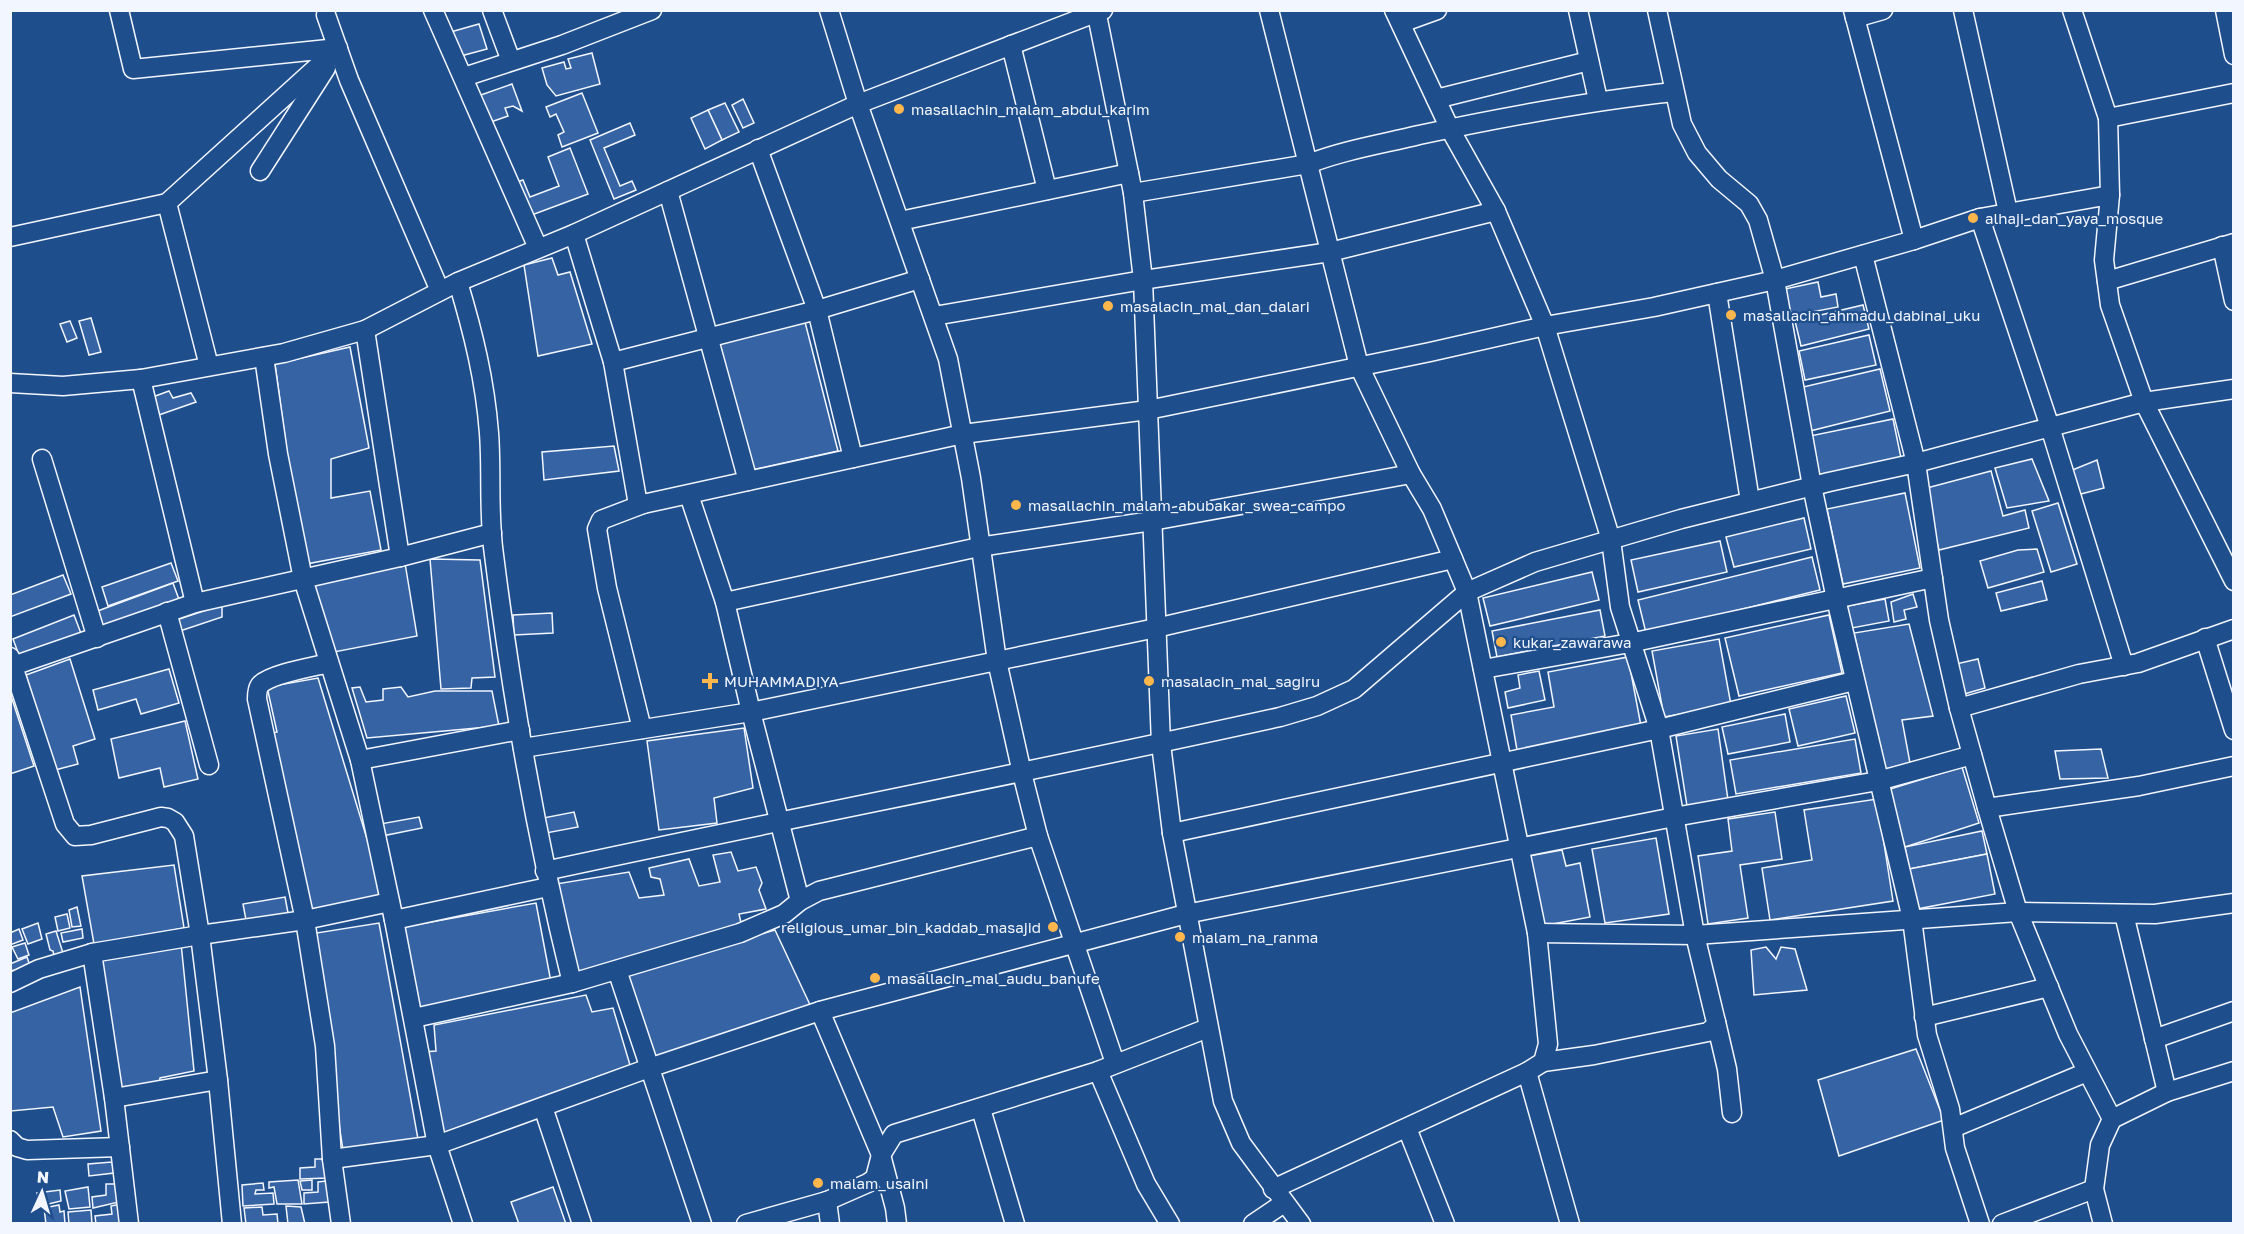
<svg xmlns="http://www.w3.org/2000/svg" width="2244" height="1234" font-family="'Golos Text',sans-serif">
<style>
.building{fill:#3563a3;stroke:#f2f6ff;stroke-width:1.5}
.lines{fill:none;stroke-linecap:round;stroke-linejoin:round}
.street-casing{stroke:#f2f6ff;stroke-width:21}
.street{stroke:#1f4e8c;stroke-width:18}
.poi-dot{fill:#ffb74d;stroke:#1f4e8c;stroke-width:2}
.labels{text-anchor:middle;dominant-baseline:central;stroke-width:4.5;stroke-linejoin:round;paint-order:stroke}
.poi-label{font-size:15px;fill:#f2f6ff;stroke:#1f4e8c;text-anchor:start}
</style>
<rect width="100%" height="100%" fill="#1f4e8c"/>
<!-- building -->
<g class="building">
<polygon points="479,24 487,49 457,57 447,33"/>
<polygon points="592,53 600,84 556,96 547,85 542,68 564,62 566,69 571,68 568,59"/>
<polygon points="512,84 522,111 513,106 505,108 508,116 488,123 478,96"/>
<polygon points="582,93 598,133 562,147 558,135 564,132 556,114 550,117 546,107"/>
<polygon points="743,99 754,123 743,128 732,105"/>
<polygon points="725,103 739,132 722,140 708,110"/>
<polygon points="708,110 722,140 705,149 691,118"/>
<polygon points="630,123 635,135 604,148 620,186 632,181 636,190 614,199 590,140"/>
<polygon points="570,148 588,194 529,216 517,182 523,180 530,197 559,186 548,157"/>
<polygon points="552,258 558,275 570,272 592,344 538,356 524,265"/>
<polygon points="1818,282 1821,297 1836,294 1838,307 1791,316 1785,289"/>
<polygon points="1863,305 1869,329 1801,346 1795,321"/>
<polygon points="91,318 101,352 89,355 79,321"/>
<polygon points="70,321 77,338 67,342 60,324"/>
<polygon points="805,322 838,451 752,470 718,342"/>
<polygon points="1869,335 1876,365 1805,380 1799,351"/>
<polygon points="350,347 369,448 331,459 331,498 370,491 381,550 306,564 289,467 275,364"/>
<polygon points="1880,369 1890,411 1810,431 1799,388"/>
<polygon points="169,391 173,398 191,393 196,402 156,416 150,398"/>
<polygon points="1893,419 1901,458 1818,476 1810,436"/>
<polygon points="614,446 619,471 544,480 542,452"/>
<polygon points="2032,459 2049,501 2007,508 1995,468"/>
<polygon points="2097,460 2104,488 2077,495 2070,471"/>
<polygon points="1991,471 2003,516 2025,510 2029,528 1939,550 1923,489"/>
<polygon points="1905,493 1920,568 1843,584 1827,509"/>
<polygon points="2058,503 2077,564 2051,572 2032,511"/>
<polygon points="1804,518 1811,549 1734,567 1726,537"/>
<polygon points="1720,541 1727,572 1638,592 1631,560"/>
<polygon points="2037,549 2044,572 1988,588 1980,561 2018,550"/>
<polygon points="1812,557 1820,590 1646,633 1638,600"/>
<polygon points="430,559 480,560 495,677 472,678 471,688 441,689"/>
<polygon points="171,563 178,581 108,606 102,587"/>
<polygon points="405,563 417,636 329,653 313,585"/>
<polygon points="1592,572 1599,600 1490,626 1483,598"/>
<polygon points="63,575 71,594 10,617 10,595"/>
<polygon points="2042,581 2047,600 2001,611 1996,593"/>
<polygon points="173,583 181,605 103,633 95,612"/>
<polygon points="1913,594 1917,607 1904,610 1906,619 1894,622 1891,602"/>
<polygon points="1885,599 1889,621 1852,628 1847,606"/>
<polygon points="222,605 222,617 177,632 173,621"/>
<polygon points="1600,610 1605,636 1497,657 1492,631"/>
<polygon points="552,613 553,633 514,635 513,615"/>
<polygon points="74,615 82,636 20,658 13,639"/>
<polygon points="1829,615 1842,673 1739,696 1725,638"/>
<polygon points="1909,624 1933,716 1902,720 1910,763 1885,769 1854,633"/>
<polygon points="1719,639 1731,705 1664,717 1652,651"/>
<polygon points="1628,657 1641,726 1517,750 1511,715 1554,707 1548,672"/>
<polygon points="70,659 95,739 73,746 78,764 55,770 26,675"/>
<polygon points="1978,659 1985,688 1961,695 1956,664"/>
<polygon points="169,669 179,703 141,714 136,699 98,710 93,690"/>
<polygon points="1539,671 1545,700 1508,708 1505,692 1520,688 1518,675"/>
<polygon points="318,678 385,898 306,915 268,734 277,732 267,687"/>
<polygon points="360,687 366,702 383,700 383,689 401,687 408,697 435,691 492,691 499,726 367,738 352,688"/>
<polygon points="10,693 34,766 10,774"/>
<polygon points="1846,696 1855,733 1798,746 1789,709"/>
<polygon points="1785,714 1790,742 1728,754 1722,727"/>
<polygon points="185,721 198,779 164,787 160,768 119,778 111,739"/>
<polygon points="744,728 753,788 714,798 717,823 659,830 647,741"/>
<polygon points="1718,729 1728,800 1687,806 1676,736"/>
<polygon points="1855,739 1861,773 1736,794 1730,760"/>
<polygon points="2101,749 2108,778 2060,779 2055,751"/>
<polygon points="1962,767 1979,823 1905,847 1887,790"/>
<polygon points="1877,799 1893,901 1770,920 1762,868 1812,860 1804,810"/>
<polygon points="574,812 578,827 541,834 538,819"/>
<polygon points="1775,812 1782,859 1740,865 1748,918 1708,924 1698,856 1732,851 1728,819"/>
<polygon points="419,817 422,828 382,836 380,824"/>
<polygon points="1982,831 1987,854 1909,869 1905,847"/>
<polygon points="1656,838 1669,914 1605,923 1592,849"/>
<polygon points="1562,850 1566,866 1580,863 1590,917 1542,926 1529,856"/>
<polygon points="731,852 738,871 756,867 762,883 759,890 766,909 739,914 742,927 577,974 556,884 629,872 639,898 664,895 660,879 651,877 649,868 689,859 699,886 720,882 713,855"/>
<polygon points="1987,854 1995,894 1917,909 1909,869"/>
<polygon points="174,865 184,928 94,944 82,876"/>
<polygon points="285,897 288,913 246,920 243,904"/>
<polygon points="536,903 551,982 418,1008 403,927"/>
<polygon points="77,907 81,926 72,927 69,910"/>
<polygon points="67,914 70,928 58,931 55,917"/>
<polygon points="38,923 42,939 28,944 22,929"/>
<polygon points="379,923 418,1139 343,1150 310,934"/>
<polygon points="19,929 23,940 10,945 10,933"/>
<polygon points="82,929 83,938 63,942 61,933"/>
<polygon points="775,930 812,1009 655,1063 622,973"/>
<polygon points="56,931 63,953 54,956 53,951 50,950 46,934"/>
<polygon points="25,943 29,955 18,959 12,947"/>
<polygon points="181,943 194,1071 160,1078 159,1086 117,1094 99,957"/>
<polygon points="1766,947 1776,959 1781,947 1795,949 1807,990 1754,995 1751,950"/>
<polygon points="27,957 30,966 12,971 10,964"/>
<polygon points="80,987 101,1131 63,1137 53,1107 11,1111 10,1013"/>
<polygon points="586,995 592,1012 613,1008 630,1065 440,1134 423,1052 436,1051 434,1025"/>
<polygon points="1916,1049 1944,1120 1839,1156 1818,1080"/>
<polygon points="315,1159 326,1159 327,1178 300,1179 300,1168 315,1167"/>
<polygon points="112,1162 114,1173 89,1176 88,1164"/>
<polygon points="298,1180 302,1204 277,1204 274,1187 269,1188 269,1182"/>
<polygon points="312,1180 312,1190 302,1190 300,1181"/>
<polygon points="326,1181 329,1202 304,1204 304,1193 318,1192 318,1182"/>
<polygon points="263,1183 264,1190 256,1190 255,1194 273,1193 274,1204 243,1206 242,1185"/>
<polygon points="106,1184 117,1184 119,1202 93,1208 92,1197 106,1195"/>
<polygon points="88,1187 90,1207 69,1209 65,1191"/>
<polygon points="553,1187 566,1224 519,1224 511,1202"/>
<polygon points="60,1190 61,1201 40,1206 37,1193"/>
<polygon points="121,1204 122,1223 96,1224 95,1216 112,1214 111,1206"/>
<polygon points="59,1205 60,1212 64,1211 65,1224 46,1224 44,1208"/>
<polygon points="286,1206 301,1207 305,1224 288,1224"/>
<polygon points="262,1207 263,1215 277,1214 278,1224 246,1224 244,1208"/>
<polygon points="91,1210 92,1224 69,1224 68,1212"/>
</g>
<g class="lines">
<!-- street casing -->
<g class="street-casing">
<g id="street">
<polyline points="119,10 133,69 338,48 167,203 209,366"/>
<polyline points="433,10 538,248"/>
<polyline points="492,10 511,61"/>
<polyline points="829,10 858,104 948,359 971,478 997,661 1022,773 1038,836 1115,1063"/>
<polyline points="1096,10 1133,193 1143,280 1161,744 1172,833 1223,1101 1241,1143 1301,1224"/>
<polyline points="1269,10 1359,366 1411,474 1432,509 1467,592 1537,933 1548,1044 1543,1062 1527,1072 1273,1189"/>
<polyline points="1394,10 1450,129 1496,211 1545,326 1611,540 1620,607 1659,729 1695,935 1716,1022 1714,1027 1708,1032 1594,1055 1543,1062"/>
<polyline points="1578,10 1598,100"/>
<polyline points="1657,10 1682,124 1697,153 1719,179 1749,204 1758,220 1775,280 1812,486 1836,599 1912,919 1927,1035 1950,1109 1955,1148 1980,1224"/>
<polyline points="1853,10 1914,240 1980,218 2110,195 2104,260 2110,305 2144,402 2234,581"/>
<polyline points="1963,10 2008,212"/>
<polyline points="2072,10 2108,118 2110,195"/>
<polyline points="2225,10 2234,55"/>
<polyline points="326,15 349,80 440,291"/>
<polyline points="1855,18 1883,10"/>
<polyline points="1401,23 1437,10"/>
<polyline points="1011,45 1047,190"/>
<polyline points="464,77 562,45 652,10"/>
<polyline points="1436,99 1589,61"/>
<polyline points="2108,118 2234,93"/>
<polyline points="758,149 817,310 853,458"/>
<polyline points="260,171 326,68"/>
<polyline points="668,191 748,481"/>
<path d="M1133,193L1308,164C1344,150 1382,144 1419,135C1504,117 1588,101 1674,92"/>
<polyline points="1980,218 2050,427 2124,666"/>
<polyline points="900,221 1129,173"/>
<polyline points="574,234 613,362 637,499 643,504 963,434 1148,410 1430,352 1545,326 1654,307 1775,280 1914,240"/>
<polyline points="10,237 167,203"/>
<polyline points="2222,246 2234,301"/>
<polyline points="1863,255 1916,463 1939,620 1959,708 1987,808 2018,912 2068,1034 2112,1119 2100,1145 2094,1189 2103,1224"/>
<polyline points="2107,281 2234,243"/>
<path d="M458,282C473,332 485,380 489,433C492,473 488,514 494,555C512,699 537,842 572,983"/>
<polyline points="1717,293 1750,501"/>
<polyline points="934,316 1143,280 1330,252 1496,211"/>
<polyline points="365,330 400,557"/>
<polyline points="264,357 278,454 303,579 360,760 394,920 437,1145 463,1224"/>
<polyline points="613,362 817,310 920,279"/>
<polyline points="141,379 195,603"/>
<polyline points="10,383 63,386 141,379 284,353 365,330 458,282 574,234 858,104 1103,10"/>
<polyline points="42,459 97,638"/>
<polyline points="689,495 725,602 751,712 800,901"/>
<polyline points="725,602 979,547 1152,521 1411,474"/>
<polyline points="167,612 209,765"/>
<polyline points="2205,638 2234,730"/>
<polyline points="10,657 65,824 75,836 91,835 161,817 168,818 175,822 184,836 200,935 218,1080 232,1224"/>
<path d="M329,663C313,667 270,674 260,685C257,689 257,694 257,699L305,920L325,1046L332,1159L341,1224"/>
<polyline points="10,667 195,603 400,557 492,533"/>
<polyline points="1483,669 1630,643 1933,578"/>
<polyline points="1959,708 2079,674 2138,663 2234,629"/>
<polyline points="642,729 607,588 597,529 601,520 643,504"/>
<polyline points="523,748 751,712 1156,628 1453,559"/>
<polyline points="360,760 520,730"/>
<polyline points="1987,808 2139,786 2234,766"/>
<polyline points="1172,833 1659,729 1854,681"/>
<path d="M545,871C790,818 1036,771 1280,717L1317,706L1354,689L1467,592L1535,562L1681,519L1829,482L1916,463L2144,402L2234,389"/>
<polyline points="2124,914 2167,1092"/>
<polyline points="394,920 548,887"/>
<polyline points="1537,933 1695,935 2018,912 2155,914 2234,903"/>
<polyline points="92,953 114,1098 129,1224"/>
<polyline points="617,970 702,1224"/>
<polyline points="10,983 39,969 92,953 200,935 305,920 390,902"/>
<polyline points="820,1011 881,1155 895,1208 897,1224"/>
<polyline points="1924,1017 2049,987"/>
<polyline points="414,1018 572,983 740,933 784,914 800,901 819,891 1038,836"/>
<polyline points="1716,1022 1727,1069 1732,1113"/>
<polyline points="2154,1039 2234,1011"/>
<polyline points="1098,1071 1146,1184 1170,1224"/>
<polyline points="1527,1072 1570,1224"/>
<polyline points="114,1098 218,1080"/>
<polyline points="543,1107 582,1224"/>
<polyline points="981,1109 1015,1224"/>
<polyline points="2112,1119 2167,1092 2234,1071"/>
<polyline points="1407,1128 1445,1224"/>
<polyline points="1953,1128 2087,1072"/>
<polyline points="10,1140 17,1147 27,1150 120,1147"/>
<polyline points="332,1159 437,1145 649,1068 820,1011 1186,914 1674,817 1878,781 1972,755"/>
<polyline points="827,1201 830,1224"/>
<polyline points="746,1224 827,1201 868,1183 875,1178 881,1155 894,1134 1098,1071 1208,1028"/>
<polyline points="1253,1224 1284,1203"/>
<polyline points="2002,1224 2094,1189"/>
</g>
</g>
<!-- street -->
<use href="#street" class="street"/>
</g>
<!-- markers -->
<g class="poi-dot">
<circle cx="899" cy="109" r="6"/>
<circle cx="1973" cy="218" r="6"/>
<circle cx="1108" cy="306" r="6"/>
<circle cx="1731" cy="315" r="6"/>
<circle cx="1016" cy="505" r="6"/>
<circle cx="1501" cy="642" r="6"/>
<path d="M707 672h6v6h6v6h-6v6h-6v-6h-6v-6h6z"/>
<circle cx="1149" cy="681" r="6"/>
<circle cx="1053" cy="927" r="6"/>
<circle cx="1180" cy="937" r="6"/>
<circle cx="875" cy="978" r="6"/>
<circle cx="818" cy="1183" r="6"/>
</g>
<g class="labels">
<!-- poi labels -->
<g class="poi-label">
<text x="911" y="109">masallachin_malam_abdul_karim</text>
<text x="1985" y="218">alhaji_dan_yaya_mosque</text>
<text x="1120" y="306">masalacin_mal_dan_dalari</text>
<text x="1743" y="315">masallacin_ahmadu_dabinai_uku</text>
<text x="1028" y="505">masallachin_malam_abubakar_swea_campo</text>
<text x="1513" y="642">kukar_zawarawa</text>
<text x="724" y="681">MUHAMMADIYA</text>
<text x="1161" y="681">masalacin_mal_sagiru</text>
<text x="1041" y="927" text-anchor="end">religious_umar_bin_kaddab_masajid</text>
<text x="1192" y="937">malam_na_ranma</text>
<text x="887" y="978">masallacin_mal_audu_banufe</text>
<text x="830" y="1183">malam_usaini</text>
</g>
</g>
<!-- border -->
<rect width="2244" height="1234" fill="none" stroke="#f2f6ff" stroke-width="24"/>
<!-- north arrow -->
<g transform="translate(42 1192) rotate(4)" stroke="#1f4e8c" stroke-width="4.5" paint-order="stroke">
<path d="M0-4.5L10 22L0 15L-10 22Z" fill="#f2f6ff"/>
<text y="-9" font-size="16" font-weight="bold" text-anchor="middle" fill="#f2f6ff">N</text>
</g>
</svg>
